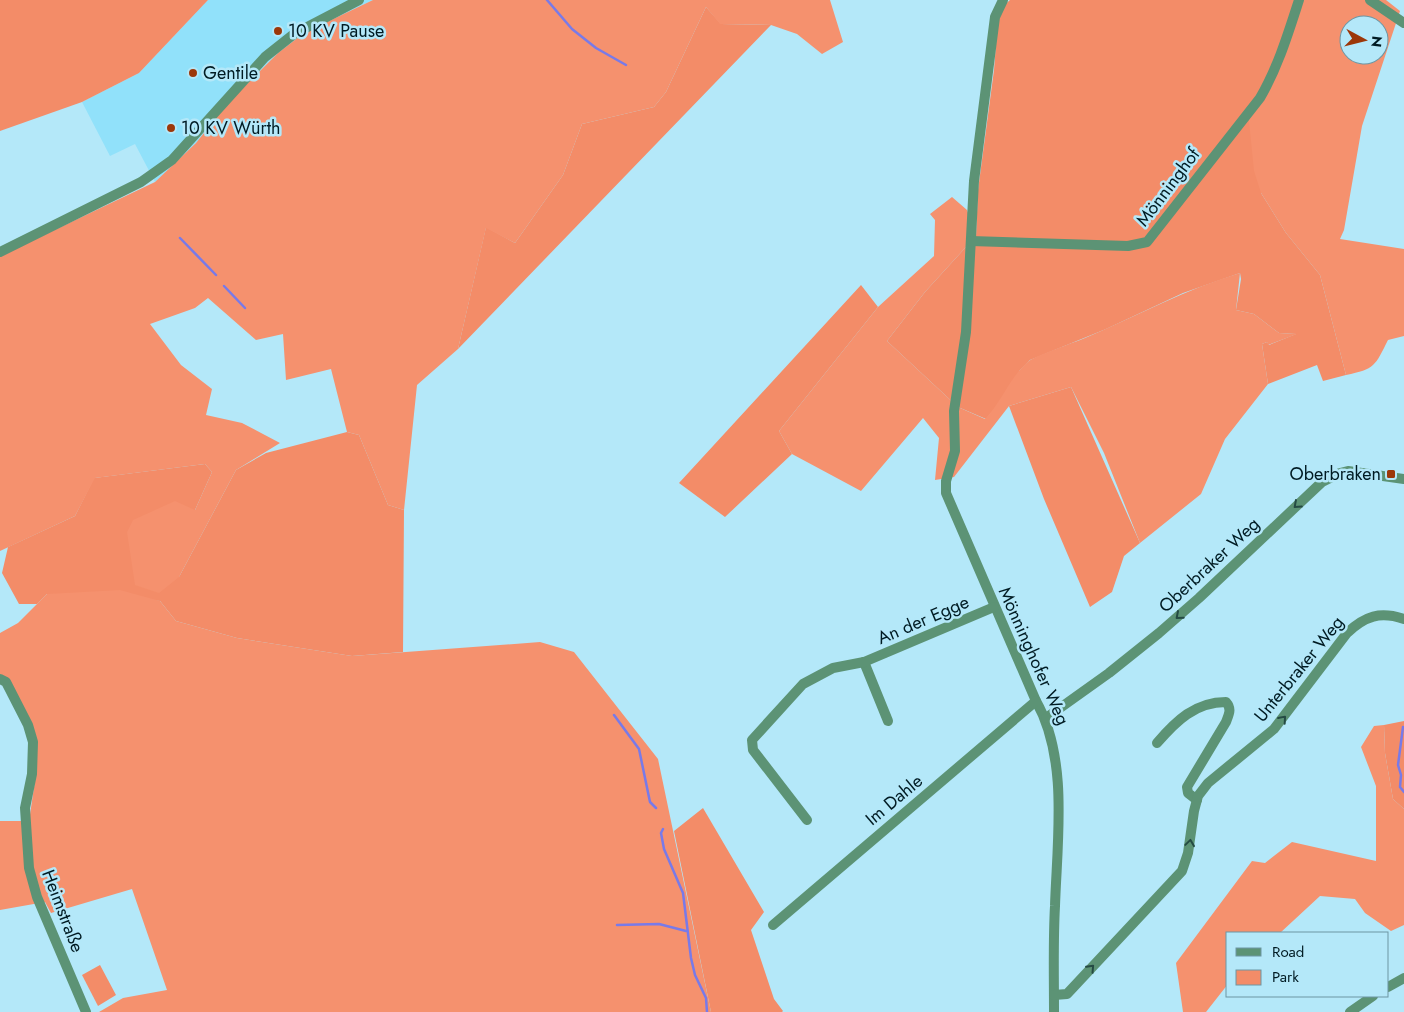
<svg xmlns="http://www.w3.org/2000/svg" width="1404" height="1012" font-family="Jost,sans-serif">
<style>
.built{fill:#91e1fa}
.green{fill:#f38c68}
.forest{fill:#f5916e;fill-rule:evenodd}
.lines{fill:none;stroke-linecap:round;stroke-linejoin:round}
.stream{stroke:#787ae9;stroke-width:2.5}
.minor{stroke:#5c9375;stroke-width:10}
.oneway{stroke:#254b44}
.poi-dot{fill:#9c3709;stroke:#b4e8f9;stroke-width:2}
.labels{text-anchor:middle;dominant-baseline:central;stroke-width:5;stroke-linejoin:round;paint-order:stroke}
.poi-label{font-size:18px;fill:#001b23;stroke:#b4e8f9;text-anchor:start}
.street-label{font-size:18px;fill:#001b23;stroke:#b4e8f9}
</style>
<rect width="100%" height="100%" fill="#b4e8f9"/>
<!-- built -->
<polygon class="built" points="208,0 373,0 304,33 278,53 227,104 196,143 155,182 135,144 110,156 82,102 139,73"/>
<!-- green -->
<g class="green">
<polygon points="0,0 208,0 139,73 82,102 0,131"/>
<polygon points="1010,0 1296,0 1261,193 1286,233 1320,275 1346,375 1323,381 1317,365 1268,384 1262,344 1267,342 1269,345 1296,334 1279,333 1254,314 1236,310 1241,279 1240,273 1183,293 1106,329 1030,360 1020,370 1002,400 986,419 958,407 887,341 925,292 976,236 978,190 994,70 998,18 1000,9"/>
<polygon points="706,7 721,24 771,25 458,349 486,227 515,243 563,175 582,124 654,107 666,92"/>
<polygon points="861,285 878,307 779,431 792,454 725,517 679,483"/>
<polygon points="1071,387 1140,543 1124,556 1112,592 1090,607 1044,499 1009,406"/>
<polygon points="347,432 359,435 388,505 404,510 403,652 352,656 237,638 176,621 160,601 47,594 37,604 19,604 2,573 8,547 75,516 94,478 205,464 212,472 195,510 179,577 236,470 266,453"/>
<polygon points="1404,721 1404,809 1393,799 1385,753 1384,725"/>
<polygon points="703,808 764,912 751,930 774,999 783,1011 782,1012 711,1012 674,831"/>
<polygon points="100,965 116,995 98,1006 82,975"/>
</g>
<!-- forest -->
<g class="forest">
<polygon points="373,0 830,0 843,42 822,54 797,34 771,25 720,24 706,7 666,92 654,107 582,124 563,175 515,243 486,228 458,349 417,385 404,510 388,505 359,435 347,432 331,369 286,380 283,334 256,340 208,298 195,308 150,324 181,365 212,389 206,415 242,423 280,443 236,470 179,577 159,593 135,585 127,532 133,520 175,501 195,510 212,472 205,464 95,478 75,516 0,551 0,256 155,182 196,143 227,104 278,53 304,33"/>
<path d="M1296,0H1386L1400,11L1362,126L1344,230L1340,239L1404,249V336L1388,340C1375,366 1375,369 1346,375L1320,275L1286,233L1261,193L1254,171L1248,111L1265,87ZM1349,25H1379V55H1349Z"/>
<path d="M952,197L967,210L976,236L925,292L887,341L958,407L985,419C1002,402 1010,376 1029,361C1037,355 1073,343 1085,338C1137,316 1186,289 1240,273L1236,310L1254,314L1279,333L1297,334L1268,345L1267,342L1262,344L1268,384L1225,439L1201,494L1140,543L1104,453L1071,387L1009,406L954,477L935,480L939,438L923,418L861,491L792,454L779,431L878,307L934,256L935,220L930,214Z"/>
<polygon points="120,590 160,601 176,621 237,638 352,656 540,642 574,652 658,759 711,1012 99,1012 123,998 167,990 132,889 51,913 45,902 0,910 0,821 29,821 36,774 36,742 0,676 0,633 18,623 47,594"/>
<polygon points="1384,725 1385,753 1393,799 1404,809 1404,925 1391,931 1365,913 1355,899 1320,896 1280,933 1228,933 1228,984 1206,1012 1183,1012 1176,963 1252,861 1265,863 1292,842 1376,861 1376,786 1361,747 1374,726"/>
</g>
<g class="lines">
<!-- stream -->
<g class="stream">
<polyline points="547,0 572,29 596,48 626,65"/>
<polyline points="180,238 216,275"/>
<polyline points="224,286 245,308"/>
<polyline points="614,715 639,749 650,802 656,808"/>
<polyline points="1403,727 1398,765 1401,775 1400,787 1404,792"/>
<polyline points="663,829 661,833 664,849 683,893 691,958 695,975 706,998 707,1012"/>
<polyline points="617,925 659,924 686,931"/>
</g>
<!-- minor -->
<g class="minor">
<path d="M1003,0L995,17L974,181L966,332L954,411L955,451L946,481V493L1036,701C1069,759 1057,841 1055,906C1053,941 1054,977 1054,1012"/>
<polyline points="1370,0 1404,23"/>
<path d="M971,241L1128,246L1147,242L1260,98C1278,67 1288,34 1299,0"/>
<polyline points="0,252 141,182 172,160 265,57 294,34 359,0"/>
<polyline points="864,662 888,721"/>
<polyline points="0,679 6,682 28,725 33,742 32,774 25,808 29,868 37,897 86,1012"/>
<polyline points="1046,718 1109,673 1159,633 1199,598 1322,482 1340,473 1348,471 1404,479"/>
<path d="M1157,743C1176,721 1195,702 1226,702C1232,709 1229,714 1226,722L1187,787L1188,793L1197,800"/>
<polyline points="807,820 753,750 752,740 803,684 833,668 864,662 994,607"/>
<polyline points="773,925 1036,701"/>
<polyline points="1388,987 1404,978"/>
<path d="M1054,995L1067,994L1182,871L1188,853L1194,811L1198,796L1208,783L1274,729L1347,633C1365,616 1380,611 1404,619"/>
<polyline points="1350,1012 1373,996"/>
</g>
</g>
<!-- one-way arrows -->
<defs><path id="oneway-chevron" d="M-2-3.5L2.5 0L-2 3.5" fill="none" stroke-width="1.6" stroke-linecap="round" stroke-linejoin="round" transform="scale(1.25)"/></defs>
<g class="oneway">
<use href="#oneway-chevron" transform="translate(1297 505) rotate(138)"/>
<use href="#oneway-chevron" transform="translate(1179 616) rotate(139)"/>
<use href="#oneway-chevron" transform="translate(1283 719) rotate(-49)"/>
<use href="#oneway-chevron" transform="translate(1190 843) rotate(-82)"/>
<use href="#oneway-chevron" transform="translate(1091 968) rotate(-47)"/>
</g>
<!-- markers -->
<g class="poi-dot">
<circle cx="278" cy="31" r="5"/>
<circle cx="193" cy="73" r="5"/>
<circle cx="171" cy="128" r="5"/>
<rect x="1386" y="469" width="10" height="10" rx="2.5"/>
</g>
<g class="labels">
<!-- poi labels -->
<g class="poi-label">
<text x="288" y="31">10 KV Pause</text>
<text x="203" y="73">Gentile</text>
<text x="181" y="128">10 KV Würth</text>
<text x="1381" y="474" text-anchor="end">Oberbraken</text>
</g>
<!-- street labels -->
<g class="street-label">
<text transform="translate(1168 187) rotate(-53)">Mönninghof</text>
<text transform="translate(1209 565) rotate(-43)">Oberbraker Weg</text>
<text transform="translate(923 620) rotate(-23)">An der Egge</text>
<text transform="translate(1034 656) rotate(66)">Mönninghofer Weg</text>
<text transform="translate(1299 669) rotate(-51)">Unterbraker Weg</text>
<text transform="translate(894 800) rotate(-40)">Im Dahle</text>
<text transform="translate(63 911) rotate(69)">Heimstraße</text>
</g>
</g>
<!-- legend -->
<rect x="1226" y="932" width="162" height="65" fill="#b4e8f9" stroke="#6c96a3"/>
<rect x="1236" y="948" width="25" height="8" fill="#5c9375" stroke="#6c96a3"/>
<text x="1272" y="957" font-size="15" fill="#001b23">Road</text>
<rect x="1236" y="970" width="25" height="15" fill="#f38c68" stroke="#6c96a3"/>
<text x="1272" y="982" font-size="15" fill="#001b23">Park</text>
<!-- north arrow -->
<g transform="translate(1364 40) rotate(97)"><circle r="24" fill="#b4e8f9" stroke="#6c96a3"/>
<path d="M0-4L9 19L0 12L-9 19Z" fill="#9c3709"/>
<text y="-8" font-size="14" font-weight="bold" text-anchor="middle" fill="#001b23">N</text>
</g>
</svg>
